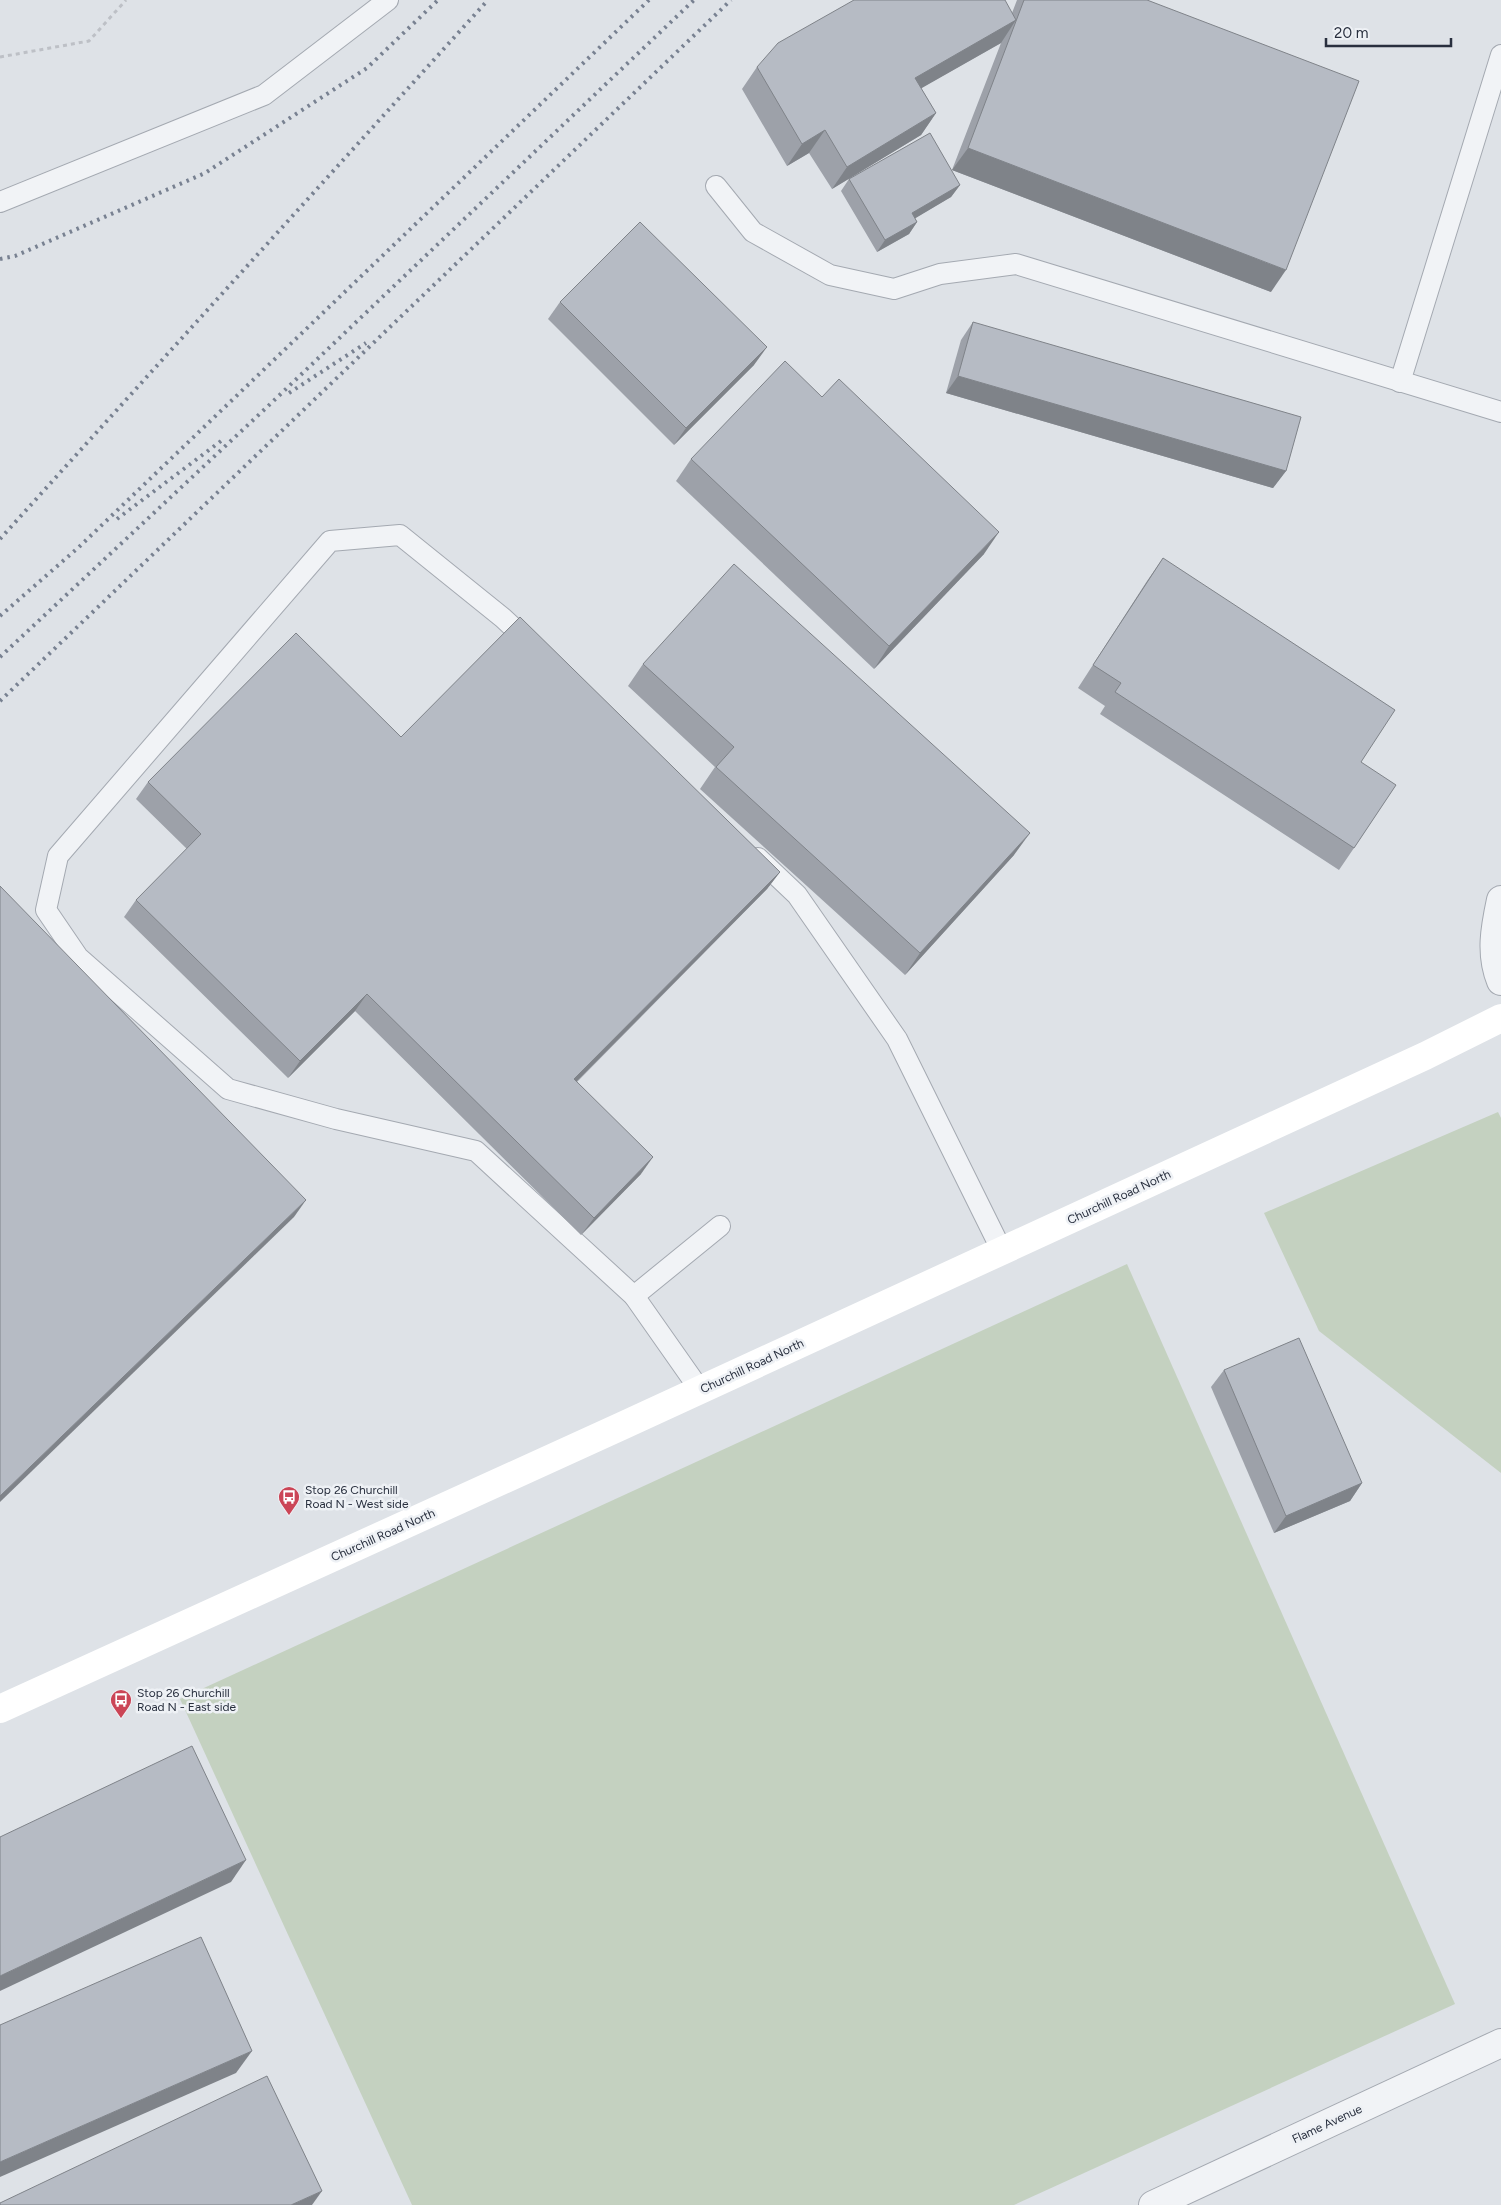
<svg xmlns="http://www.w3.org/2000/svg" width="1501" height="2205" font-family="Figtree,sans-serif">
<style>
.green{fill:#c4d1c0}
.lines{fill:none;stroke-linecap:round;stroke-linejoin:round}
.lane-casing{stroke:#a4a9b1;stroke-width:22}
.street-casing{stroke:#a4a9b1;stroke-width:30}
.path{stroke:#bdc0c6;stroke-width:3;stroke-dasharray:4 4;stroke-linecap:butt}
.lane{stroke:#f1f3f6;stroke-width:20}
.street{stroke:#f1f3f6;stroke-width:28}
.secondary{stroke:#fff;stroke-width:28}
.rail{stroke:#788191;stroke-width:4;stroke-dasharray:2.5 5;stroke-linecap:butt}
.wall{fill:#9da1a9}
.shaded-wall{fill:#7f8389}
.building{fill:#b6bbc4;stroke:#7f8389}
.labels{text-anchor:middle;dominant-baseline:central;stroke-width:5;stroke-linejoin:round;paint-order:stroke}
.street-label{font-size:12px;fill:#282f3e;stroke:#eef1f5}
.poi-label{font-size:12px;fill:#282f3e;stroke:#eef1f5;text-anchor:start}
</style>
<rect width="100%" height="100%" fill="#dee2e7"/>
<!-- green -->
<g class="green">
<polygon points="1498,1112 1501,1118 1501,1473 1319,1331 1264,1213"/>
<polygon points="1127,1264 1455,2004 1014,2205 412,2205 180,1699"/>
</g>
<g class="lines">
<!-- lane casing -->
<g class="lane-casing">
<g id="lane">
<polyline points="716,186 753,232 830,275 894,289 940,274 1016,264 1501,412"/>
<polyline points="0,202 264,95 388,0"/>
<polyline points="1400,382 1501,55"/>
<polyline points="531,644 503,618 400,535 330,541 58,856 46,910 78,957 228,1089 336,1119 476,1151 634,1296 700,1390"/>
<polyline points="758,858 797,895 897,1039 1002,1251"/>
<polyline points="634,1296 720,1226"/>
</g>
</g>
<!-- street casing -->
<g class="street-casing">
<g id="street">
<path d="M1501,900C1495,928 1490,954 1501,981"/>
<polyline points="1153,2205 1501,2043"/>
</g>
</g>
<!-- path -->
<polyline class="path" points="0,57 89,41 126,0"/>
<!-- lane -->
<use href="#lane" class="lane"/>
<!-- street -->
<use href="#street" class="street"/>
<!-- secondary -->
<polyline class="secondary" points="0,1709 624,1425 1425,1056 1501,1018"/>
<!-- rail -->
<g class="rail">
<polyline points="0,259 15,256 205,173 367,68 438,0"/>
<polyline points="289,393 366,343"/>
<polyline points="117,519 225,438"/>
<polyline points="0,539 488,0"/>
<polyline points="0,616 79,547 649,0"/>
<polyline points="0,657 266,408 694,0"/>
<polyline points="0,701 731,0"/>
</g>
</g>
<!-- wall -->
<g class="wall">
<polygon points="1017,0 1147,0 1271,292 952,170 1001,43 921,88 936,113 921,135 832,189 809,153 787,166 742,89 757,67 1012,13"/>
<polygon points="849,179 960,185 951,197 915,218 917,222 909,234 877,252 841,191"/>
<polygon points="560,302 754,365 674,445 548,319"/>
<polygon points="973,322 1286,471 1273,488 946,393 961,340"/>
<polygon points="691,459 984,554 874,669 676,481"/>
<polygon points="1163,558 1361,762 1354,848 1339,870 1100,714 1105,706 1078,688 1147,581"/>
<polygon points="643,664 1014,855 905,975 700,789 715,767 628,686"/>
<polygon points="401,737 780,872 767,889 577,1082 641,1174 581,1235 355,1011 288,1078 124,917 136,900 187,849 136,799 148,782"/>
<polygon points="1224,1370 1362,1483 1350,1501 1274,1533 1211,1387"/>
</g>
<!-- shaded-wall -->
<g class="shaded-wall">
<polygon points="1016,20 1001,43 899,101 915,78"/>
<polygon points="936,113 921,135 832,189 847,167"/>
<polygon points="825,130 809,153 787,166 802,144"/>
<polygon points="968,148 1286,270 1271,292 952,170"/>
<polygon points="960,185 951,197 904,225 912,213"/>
<polygon points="917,222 909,234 877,252 885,240"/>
<polygon points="767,347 754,365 674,445 686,428"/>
<polygon points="958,376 1286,471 1273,488 946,393"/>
<polygon points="999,532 984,554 874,669 889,646"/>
<polygon points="1030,833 1014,855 905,975 920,953"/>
<polygon points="780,872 767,889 562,1096 574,1079"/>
<polygon points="367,994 355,1011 288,1078 300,1061"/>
<polygon points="653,1157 641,1174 581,1235 594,1218"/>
<polygon points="306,1200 294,1217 0,1502 0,1496"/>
<polygon points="1362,1483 1350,1501 1274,1533 1286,1516"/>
<polygon points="246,1860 231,1882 0,1991 0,1976"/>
<polygon points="252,2051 236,2073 0,2177 0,2162"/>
<polygon points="322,2191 312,2205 291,2205"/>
</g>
<!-- building -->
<g class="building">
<polygon points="854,0 1005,0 1016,20 915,78 936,113 847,167 825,130 802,144 757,67 778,43"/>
<polygon points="1024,0 1147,0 1359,81 1286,270 968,148"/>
<polygon points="930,133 960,185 912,213 917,222 885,240 849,179"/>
<polygon points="640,222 767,347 686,428 560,302"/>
<polygon points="973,322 1301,417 1286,471 958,376"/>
<polygon points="785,361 822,397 839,379 999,532 889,646 691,459"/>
<polygon points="1163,558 1395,710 1361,762 1396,785 1354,848 1115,692 1121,683 1093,665"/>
<polygon points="734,564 1030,833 920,953 716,767 734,747 643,664"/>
<polygon points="520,617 780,872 574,1079 653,1157 594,1218 367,994 300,1061 136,900 201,834 148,782 296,633 401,737"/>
<polygon points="0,886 306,1200 0,1496"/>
<polygon points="1299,1338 1362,1483 1286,1516 1224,1370"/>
<polygon points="192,1746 246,1860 0,1976 0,1837"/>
<polygon points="201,1937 252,2051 0,2162 0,2025"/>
<polygon points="267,2076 322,2191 291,2205 0,2205 0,2203"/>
</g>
<!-- icons -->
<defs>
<g id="bus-pin" transform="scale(1.125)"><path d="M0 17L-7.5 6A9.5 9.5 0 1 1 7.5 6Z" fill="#cb4556" stroke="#eef1f5"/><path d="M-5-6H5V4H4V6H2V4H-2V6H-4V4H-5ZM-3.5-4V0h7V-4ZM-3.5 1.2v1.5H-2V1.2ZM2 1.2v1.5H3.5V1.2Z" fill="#fff"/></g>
</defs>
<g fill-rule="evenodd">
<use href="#bus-pin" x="289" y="1497"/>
<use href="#bus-pin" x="121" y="1700"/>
</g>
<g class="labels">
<!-- street labels -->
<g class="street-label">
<text transform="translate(1119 1197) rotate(-25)">Churchill Road North</text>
<text transform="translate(752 1366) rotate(-25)">Churchill Road North</text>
<text transform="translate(383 1535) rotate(-24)">Churchill Road North</text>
<text transform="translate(1327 2124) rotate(-25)">Flame Avenue</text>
</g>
<!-- poi labels -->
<g class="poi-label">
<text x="305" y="1490">Stop 26 Churchill<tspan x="305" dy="14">Road N - West side</tspan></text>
<text x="137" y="1693">Stop 26 Churchill<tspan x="137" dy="14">Road N - East side</tspan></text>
</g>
</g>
<!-- scale -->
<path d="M1326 38v8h125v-8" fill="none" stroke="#282f3e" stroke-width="2.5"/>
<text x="1334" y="38" font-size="15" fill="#282f3e" stroke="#eef1f5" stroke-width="4" paint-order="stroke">20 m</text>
</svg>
